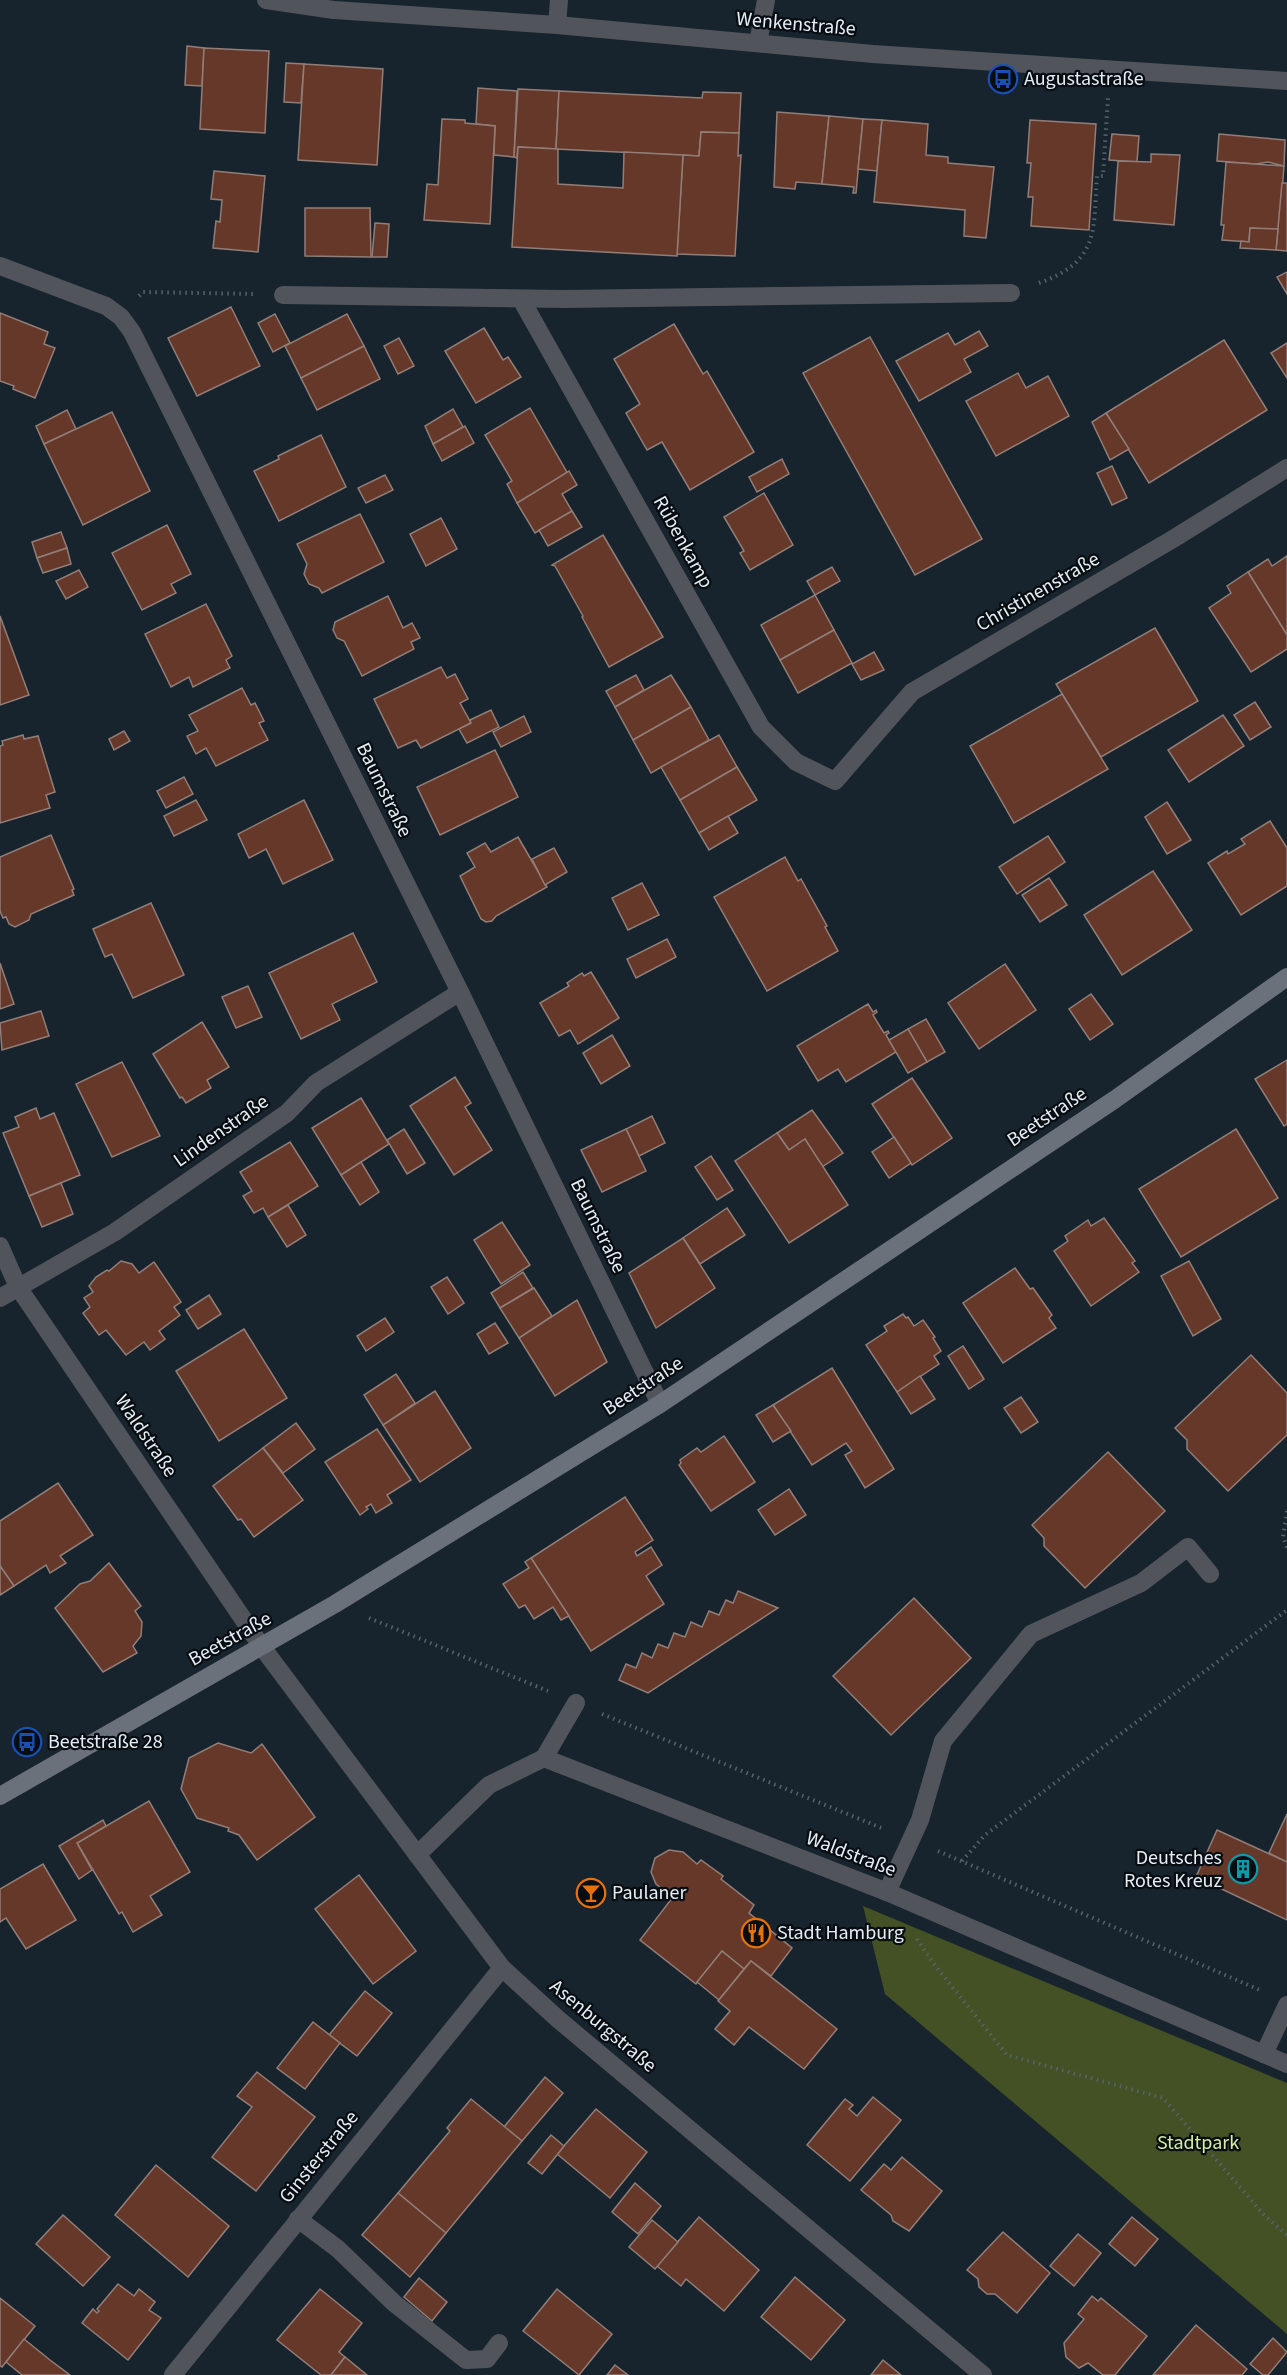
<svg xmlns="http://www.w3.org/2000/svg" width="1287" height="2375" font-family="'Source Sans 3',sans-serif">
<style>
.forest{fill:#435124}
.building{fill:#663829;stroke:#917e78;stroke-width:1.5}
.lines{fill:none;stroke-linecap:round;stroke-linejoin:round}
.path{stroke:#57636b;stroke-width:4;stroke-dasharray:1.5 4.5;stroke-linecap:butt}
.lane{stroke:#51555b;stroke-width:18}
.street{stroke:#51555b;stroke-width:18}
.secondary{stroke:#6b717b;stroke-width:18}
.labels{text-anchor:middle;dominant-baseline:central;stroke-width:4.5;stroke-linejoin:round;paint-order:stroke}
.street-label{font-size:20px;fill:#e5eef4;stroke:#070d11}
.poi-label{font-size:20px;fill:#e5eef4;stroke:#070d11;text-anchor:start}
.park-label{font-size:20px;fill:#d5eea4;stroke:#070d11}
</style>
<rect width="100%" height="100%" fill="#17242d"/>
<!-- forest -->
<polygon class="forest" points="863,1906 1287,2083 1287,2334 885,1994"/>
<!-- building -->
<g class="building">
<polygon points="187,46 204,48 202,86 185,85"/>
<polygon points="204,48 269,51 265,133 200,129"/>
<polygon points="286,63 304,64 301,103 284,102"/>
<polygon points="304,64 383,69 377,165 298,160"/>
<polygon points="478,88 517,91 514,157 494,155 495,126 476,124"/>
<polygon points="518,89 559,91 556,149 518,147 517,158 514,157"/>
<polygon points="559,91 702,98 703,92 741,93 739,133 701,132 699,156 556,149"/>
<polygon points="777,112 829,116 822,184 796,182 795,189 774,187"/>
<polygon points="829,116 863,119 856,193 853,193 854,187 822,184"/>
<polygon points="442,119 465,120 465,123 495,126 490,224 424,220 427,184 438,185"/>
<polygon points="863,119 882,120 877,171 858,169"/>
<polygon points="882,120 928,124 926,155 948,157 948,163 994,167 986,238 964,236 965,210 874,202"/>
<polygon points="1030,120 1096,124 1089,230 1031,226 1033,197 1028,197 1031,163 1027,163"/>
<polygon points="701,132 739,133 738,156 741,155 735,256 677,254 683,155 699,156"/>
<polygon points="1112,134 1139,136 1137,162 1109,160"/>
<polygon points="1219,134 1285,140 1284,166 1268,162 1256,164 1217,161"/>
<polygon points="518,147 558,149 558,184 623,188 624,152 683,155 677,256 512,247"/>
<polygon points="1151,154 1180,155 1174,225 1114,220 1118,161 1151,162"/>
<polygon points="1226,162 1284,166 1279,230 1250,228 1249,242 1222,240 1224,225 1221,225"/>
<polygon points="214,171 265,176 258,252 213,248 216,221 220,222 222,200 211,199"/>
<polygon points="1282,183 1287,183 1287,251 1276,250"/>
<polygon points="305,208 370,208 371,257 305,256"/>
<polygon points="375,223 389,224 387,257 372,257"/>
<polygon points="1250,228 1278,229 1276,250 1240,248 1241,241 1249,242"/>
<polygon points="1287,272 1287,294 1277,277"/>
<polygon points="231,307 260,366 197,396 168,338"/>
<polygon points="0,313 48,332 44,344 55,348 35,398 13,389 14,386 0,381"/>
<polygon points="275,314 290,343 273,352 258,323"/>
<polygon points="347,314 364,346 301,378 285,346"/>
<polygon points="674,324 703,374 707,371 754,452 690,490 662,442 647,450 626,413 640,404 614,359"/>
<polygon points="484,328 503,360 508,357 521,377 476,403 445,351"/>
<polygon points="979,331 988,346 964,359 971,372 919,401 896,361 948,333 955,345"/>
<polygon points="870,337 982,539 915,575 803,373"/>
<polygon points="399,338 414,366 398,374 384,346"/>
<polygon points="1224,340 1267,410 1149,483 1106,413"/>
<polygon points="1287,343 1287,378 1271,353"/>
<polygon points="364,346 380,379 317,410 301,378"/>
<polygon points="1018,373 1026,388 1048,376 1069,416 996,456 966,401"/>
<polygon points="530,408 568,474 517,503 507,484 512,481 485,435"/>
<polygon points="453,409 463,427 433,444 425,426"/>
<polygon points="67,410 76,429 44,444 36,426"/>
<polygon points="112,412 150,491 83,525 44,444"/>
<polygon points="1106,413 1129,449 1110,460 1092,422"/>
<polygon points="465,426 474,443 442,461 433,444"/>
<polygon points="321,435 346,487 279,521 254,471 279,459 278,456"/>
<polygon points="782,459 789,474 757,492 749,477"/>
<polygon points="1112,466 1127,498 1112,505 1097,473"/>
<polygon points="569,471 577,485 562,494 572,511 535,533 517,503"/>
<polygon points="385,475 393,490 366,503 358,488"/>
<polygon points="764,493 793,545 750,570 740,553 744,551 724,517"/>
<polygon points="572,511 582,527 548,546 539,530"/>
<polygon points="360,514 384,562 322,593 319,588 309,584 304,574 307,564 297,544"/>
<polygon points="441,518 457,549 426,566 410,534"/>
<polygon points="167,525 191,574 171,584 176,593 142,610 112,553"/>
<polygon points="61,532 67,548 37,558 32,542"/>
<polygon points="603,535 663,637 609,667 582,617 583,616 555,566 552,565"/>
<polygon points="67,548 71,564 43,573 37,558"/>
<polygon points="1287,556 1287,635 1248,572 1268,559 1272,566"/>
<polygon points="832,567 840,581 815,595 807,581"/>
<polygon points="79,570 88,587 66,599 56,581"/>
<polygon points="1248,572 1287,635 1287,649 1251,672 1209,608 1231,593 1227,586"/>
<polygon points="815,595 834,630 780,660 761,625"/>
<polygon points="388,596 403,628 412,623 420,638 411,642 414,649 362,676 344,641 337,638 333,630 335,622"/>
<polygon points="206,604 232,656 226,660 230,668 193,687 189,677 171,687 145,634"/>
<polygon points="0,616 29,695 0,705"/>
<polygon points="1155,628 1198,701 1101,757 1056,684"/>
<polygon points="834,630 852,663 798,693 780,660"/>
<polygon points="874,652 884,670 861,680 852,664"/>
<polygon points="441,667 447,678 455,674 468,699 460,703 471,723 421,748 416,740 398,748 374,699"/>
<polygon points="636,675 644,690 615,707 606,691"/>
<polygon points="671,675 691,707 633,740 615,707"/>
<polygon points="242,688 251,705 255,703 264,721 259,723 268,740 216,766 206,748 196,754 187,736 198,731 189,715"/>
<polygon points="1062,694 1108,769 1014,823 970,746"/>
<polygon points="1255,702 1271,727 1250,740 1234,715"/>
<polygon points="691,707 709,740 651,773 633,740"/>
<polygon points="491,710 499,727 467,743 459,729 471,723 470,720"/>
<polygon points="1223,715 1244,746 1189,782 1168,750"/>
<polygon points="524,716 531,732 501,747 493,732"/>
<polygon points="124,731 130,741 114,750 109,739"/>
<polygon points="23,735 24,739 38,736 55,792 46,795 50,808 0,823 0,746 3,745 2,741"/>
<polygon points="719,735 737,767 680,800 661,767"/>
<polygon points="495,750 518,797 440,835 417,787"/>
<polygon points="737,767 757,800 699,833 680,800"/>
<polygon points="184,777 193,794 166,808 157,791"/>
<polygon points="196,800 207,820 174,836 164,816"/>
<polygon points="304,800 333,860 283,884 266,849 249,858 238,834"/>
<polygon points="1167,802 1191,840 1167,854 1145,817"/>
<polygon points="728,816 738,833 709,850 699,833"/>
<polygon points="1270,821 1287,848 1287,886 1241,915 1208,863 1227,851 1228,854 1245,844 1241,839"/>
<polygon points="51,835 74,889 72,890 74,895 31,914 29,920 15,927 9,924 6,917 3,918 0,911 0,857"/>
<polygon points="1048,836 1065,862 1017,894 999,867"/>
<polygon points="518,837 547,887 496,916 492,921 486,922 481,919 460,876 475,867 467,853 485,843 491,852"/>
<polygon points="554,848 567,872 545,885 532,859"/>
<polygon points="785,857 798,881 801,879 827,926 825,927 838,951 767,991 714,897"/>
<polygon points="1153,871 1192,930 1122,975 1084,915"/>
<polygon points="1049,878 1067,905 1040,922 1022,895"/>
<polygon points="642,883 659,915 628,930 612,898"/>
<polygon points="151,903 184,975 133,998 112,954 105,957 93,929"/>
<polygon points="353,933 377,982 332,1004 340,1020 301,1039 269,973"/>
<polygon points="667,939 676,957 636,978 627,959"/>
<polygon points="0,963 14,1004 0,1009"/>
<polygon points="1005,964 1036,1010 979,1049 948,1003"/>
<polygon points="591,972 619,1018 578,1044 570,1030 559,1036 540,1003 569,986 567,983 582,973 584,976"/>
<polygon points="248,986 262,1017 236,1028 222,997"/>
<polygon points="1091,994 1113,1024 1090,1040 1069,1009"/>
<polygon points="868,1004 873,1012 876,1010 877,1012 873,1015 884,1033 888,1031 889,1033 886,1035 896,1052 846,1082 838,1069 818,1081 797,1046"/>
<polygon points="41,1011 49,1036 2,1050 0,1023"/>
<polygon points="926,1019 945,1052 927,1062 908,1029"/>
<polygon points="202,1022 229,1067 207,1080 211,1088 186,1103 182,1097 180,1098 153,1054"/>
<polygon points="908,1029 927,1062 908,1073 889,1040"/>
<polygon points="612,1035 630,1066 601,1084 583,1053"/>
<polygon points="1287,1060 1287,1124 1284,1126 1255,1079"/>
<polygon points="122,1062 160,1136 112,1157 76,1084"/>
<polygon points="455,1077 471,1103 465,1107 492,1150 454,1175 410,1106"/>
<polygon points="912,1078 952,1138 912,1165 872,1104"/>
<polygon points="361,1098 389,1144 341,1175 312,1128"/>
<polygon points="36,1108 40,1119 54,1113 80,1175 29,1196 3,1133 19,1127 15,1117"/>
<polygon points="812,1110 843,1153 822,1167 805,1139 789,1150 777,1133"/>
<polygon points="652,1116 665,1143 639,1156 626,1129"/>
<polygon points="404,1129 425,1163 407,1174 387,1140"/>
<polygon points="626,1129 646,1171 602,1192 581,1150"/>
<polygon points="1236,1129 1278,1198 1181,1257 1139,1189"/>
<polygon points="777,1133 789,1150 805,1139 848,1205 789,1243 735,1161"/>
<polygon points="894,1137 911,1163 889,1178 872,1152"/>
<polygon points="290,1142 318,1186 268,1217 263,1208 254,1213 243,1196 252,1191 240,1172"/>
<polygon points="711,1156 733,1190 717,1200 695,1167"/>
<polygon points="361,1162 379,1192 360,1205 341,1175"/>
<polygon points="61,1183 73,1214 42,1227 29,1196"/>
<polygon points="288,1205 306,1235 287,1247 268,1217"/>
<polygon points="727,1208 745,1235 700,1264 683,1238"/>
<polygon points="1104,1218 1135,1261 1132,1263 1139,1272 1091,1306 1054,1251 1068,1241 1065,1236 1088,1220 1091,1226"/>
<polygon points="502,1222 530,1265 501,1284 474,1240"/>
<polygon points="683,1238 715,1288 656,1328 629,1273"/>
<polygon points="121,1261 132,1264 139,1273 154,1262 181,1302 174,1307 180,1315 159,1331 165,1339 150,1350 144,1342 126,1355 106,1330 99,1335 83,1313 90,1307 84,1298 93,1292 89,1286 96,1277 107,1270 109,1271"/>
<polygon points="1189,1261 1221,1319 1193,1336 1161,1276"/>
<polygon points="1015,1268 1030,1289 1033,1288 1052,1315 1049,1318 1056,1328 1003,1363 963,1303"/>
<polygon points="523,1272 533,1288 500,1308 491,1293"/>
<polygon points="447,1277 464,1303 448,1314 431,1287"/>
<polygon points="534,1288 552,1316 519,1338 500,1308"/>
<polygon points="209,1295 221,1314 198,1329 186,1310"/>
<polygon points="577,1300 607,1362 555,1396 519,1338"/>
<polygon points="903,1314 906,1318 908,1317 914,1326 923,1320 935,1337 933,1338 941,1351 934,1356 939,1364 897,1392 866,1345 887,1331 884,1326"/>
<polygon points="385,1318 394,1332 366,1351 357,1336"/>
<polygon points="495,1323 508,1343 489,1354 477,1334"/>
<polygon points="244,1329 287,1398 219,1441 176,1371"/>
<polygon points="963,1346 984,1379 969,1389 948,1356"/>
<polygon points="1251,1355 1287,1393 1287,1435 1228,1491 1187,1449 1187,1440 1175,1428"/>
<polygon points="832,1368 894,1469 865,1488 845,1455 852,1451 846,1443 812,1465 773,1405"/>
<polygon points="396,1374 415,1403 383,1425 364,1395"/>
<polygon points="920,1376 935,1399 911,1414 897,1392"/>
<polygon points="435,1391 471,1448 420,1482 383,1425"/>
<polygon points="1021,1397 1038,1422 1021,1433 1004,1408"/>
<polygon points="773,1405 791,1431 773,1442 756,1415"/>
<polygon points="296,1423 315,1449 283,1473 263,1448"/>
<polygon points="377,1429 411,1480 387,1495 392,1503 376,1513 371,1504 366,1507 368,1509 360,1515 325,1462"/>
<polygon points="724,1436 755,1482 711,1511 679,1465 681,1463 680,1460 697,1448 701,1452"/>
<polygon points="263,1448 303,1500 254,1537 241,1519 238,1520 213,1486"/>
<polygon points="1108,1452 1165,1511 1085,1588 1044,1546 1044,1538 1032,1525"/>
<polygon points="58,1483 93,1535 60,1556 66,1563 50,1573 46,1565 14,1586 0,1566 0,1521"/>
<polygon points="789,1489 806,1515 775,1535 758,1510"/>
<polygon points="625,1497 653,1540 635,1552 637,1556 651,1547 662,1565 646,1576 664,1604 591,1651 531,1558"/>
<polygon points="531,1558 569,1616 561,1620 553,1607 534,1619 525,1605 519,1608 503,1584 529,1568 525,1562"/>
<polygon points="109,1563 141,1606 135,1611 142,1622 141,1636 133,1646 137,1653 103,1672 55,1608 80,1584 90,1581"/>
<polygon points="0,1566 14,1586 0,1595"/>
<polygon points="738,1591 778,1608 648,1693 619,1680 626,1664 636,1668 642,1653 652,1658 658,1644 668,1648 674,1633 685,1637 691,1622 702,1627 709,1611 719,1615 726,1600 733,1603"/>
<polygon points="914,1598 971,1658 891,1735 833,1676"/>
<polygon points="218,1743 251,1753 262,1744 315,1817 257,1860 239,1835 228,1831 229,1828 197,1818 181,1789 189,1758"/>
<polygon points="149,1801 190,1872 150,1896 162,1915 133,1932 122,1912 119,1914 77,1843"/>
<polygon points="1287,1814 1287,1862 1269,1853"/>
<polygon points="103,1820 106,1826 77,1843 92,1870 79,1879 59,1846"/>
<polygon points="1217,1830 1287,1862 1287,1920 1196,1877"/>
<polygon points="669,1850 683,1852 697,1864 701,1860 723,1876 721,1879 754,1905 749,1913 792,1948 771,1976 751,1961 744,1969 722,1951 696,1984 640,1940 673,1897 656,1884 651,1872 655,1858"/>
<polygon points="43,1864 76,1920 26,1949 6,1918 0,1922 0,1889"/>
<polygon points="359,1875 416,1951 373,1984 315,1909"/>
<polygon points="722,1951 744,1969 719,2000 697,1982"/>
<polygon points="751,1961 837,2029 804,2069 749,2027 734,2045 715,2029 730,2011 718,2001"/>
<polygon points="365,1991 392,2013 357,2056 329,2035"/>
<polygon points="313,2022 340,2043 305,2089 277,2068"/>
<polygon points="257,2072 315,2117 256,2191 212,2157 252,2107 237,2096"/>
<polygon points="545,2077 563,2093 522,2141 504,2127"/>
<polygon points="873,2097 901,2120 850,2181 807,2145 845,2099 853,2105 849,2109 857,2116"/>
<polygon points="471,2099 522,2141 446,2233 398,2193 450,2131 447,2128"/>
<polygon points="596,2109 647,2152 610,2198 557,2154"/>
<polygon points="551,2135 564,2146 542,2174 528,2163"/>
<polygon points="902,2157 942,2191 909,2231 893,2221 891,2215 861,2190 884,2164 891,2170"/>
<polygon points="156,2165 229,2226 188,2277 115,2215"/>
<polygon points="635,2183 661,2206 638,2234 612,2212"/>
<polygon points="398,2193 446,2233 410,2277 362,2235"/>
<polygon points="63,2215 110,2257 83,2286 36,2244"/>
<polygon points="699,2217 759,2270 724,2311 686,2279 681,2286 657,2266"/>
<polygon points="1132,2217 1158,2239 1135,2266 1109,2244"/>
<polygon points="652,2220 678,2242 655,2269 629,2247"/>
<polygon points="1003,2232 1050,2273 1017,2313 995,2294 987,2294 979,2287 978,2279 967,2270"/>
<polygon points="1078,2234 1101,2253 1074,2286 1050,2266"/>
<polygon points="795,2277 845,2320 811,2360 761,2317"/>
<polygon points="419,2278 447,2302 432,2321 404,2297"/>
<polygon points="118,2284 134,2296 139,2289 155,2302 149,2310 161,2318 128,2360 82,2323 93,2309 97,2313 99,2311 97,2309"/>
<polygon points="320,2289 362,2323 339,2352 345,2357 331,2375 321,2375 277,2340"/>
<polygon points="557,2289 612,2334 579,2375 523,2331"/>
<polygon points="1092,2296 1098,2301 1101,2298 1147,2336 1115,2375 1103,2375 1088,2363 1079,2368 1066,2357 1064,2343 1084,2319 1078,2314"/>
<polygon points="0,2298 35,2326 2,2367 0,2366"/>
<polygon points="1196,2325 1247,2369 1242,2375 1153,2375"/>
<polygon points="1273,2338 1287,2352 1268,2375 1263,2375 1250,2364"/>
<polygon points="24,2339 50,2360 70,2375 22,2375 6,2362"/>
<polygon points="345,2357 367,2375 331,2375"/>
<polygon points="883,2360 901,2375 871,2375"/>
<polygon points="615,2365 628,2375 607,2375"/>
</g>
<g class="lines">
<!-- path -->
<g class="path">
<path d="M1039,283C1100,261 1093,231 1097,176H1103L1108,97"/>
<polyline points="139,296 143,292 256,294"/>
<polyline points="1287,1511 1283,1537 1287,1548"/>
<polyline points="369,1618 548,1691"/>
<polyline points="602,1714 884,1829"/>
<polyline points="938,1851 1262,1991"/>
<polyline points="962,1861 985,1835 1287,1610"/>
<polyline points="917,1939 933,1963 1007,2055 1163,2098 1264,2215 1287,2235"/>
</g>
<!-- lane -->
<g class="lane">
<polyline points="758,43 766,0"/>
<polyline points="283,295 565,299 1011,293"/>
<polyline points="544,1758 576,1703"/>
<polyline points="887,1892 920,1820 943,1741 1031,1634 1141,1583 1188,1547 1210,1574"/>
<polyline points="1264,2054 1287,2005"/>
<polyline points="298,2219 338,2249 394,2303 466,2360 487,2359 499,2343"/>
</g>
<!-- street -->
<g class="street">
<polyline points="266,0 334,10 557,25 873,54 1287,81"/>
<polyline points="557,25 559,0"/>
<polyline points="0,266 106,306 121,317 132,332 460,992 660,1404"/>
<polyline points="521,299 761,727 796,762 835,781 912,692 1173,539 1287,468"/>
<polyline points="0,1246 18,1287 262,1647 502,1968 559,2020 983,2375"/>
<polyline points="0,1298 115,1232 287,1113 316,1083 460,992"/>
<polyline points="417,1855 489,1785 544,1758 887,1892 1287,2064"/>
<polyline points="173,2375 502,1968"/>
</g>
<!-- secondary -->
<polyline class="secondary" points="0,1796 335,1604 660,1404 1114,1100 1287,977"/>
</g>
<!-- icons -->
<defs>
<g id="bus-ring" transform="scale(1.5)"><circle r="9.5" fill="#070d11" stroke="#1a4fb4" stroke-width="1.5"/><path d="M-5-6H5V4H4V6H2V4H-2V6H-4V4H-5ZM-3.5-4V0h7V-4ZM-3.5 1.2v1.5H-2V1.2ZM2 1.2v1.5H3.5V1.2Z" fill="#1a4fb4"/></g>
<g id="building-ring" transform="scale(1.5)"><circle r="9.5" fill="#070d11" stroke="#0f9aa8" stroke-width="1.5"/><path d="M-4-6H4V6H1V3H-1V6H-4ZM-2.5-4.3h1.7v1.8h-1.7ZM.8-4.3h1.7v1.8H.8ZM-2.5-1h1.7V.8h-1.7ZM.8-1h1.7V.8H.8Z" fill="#0f9aa8"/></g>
<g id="bar-ring" transform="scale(1.5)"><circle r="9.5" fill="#070d11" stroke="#e8710a" stroke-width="1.5"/><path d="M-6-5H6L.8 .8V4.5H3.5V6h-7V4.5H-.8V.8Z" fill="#e8710a"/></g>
<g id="restaurant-ring" transform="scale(1.5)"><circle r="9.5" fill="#070d11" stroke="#e8710a" stroke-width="1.5"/><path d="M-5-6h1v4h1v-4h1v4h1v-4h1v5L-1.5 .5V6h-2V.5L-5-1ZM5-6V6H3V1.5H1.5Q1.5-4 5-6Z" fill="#e8710a"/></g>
</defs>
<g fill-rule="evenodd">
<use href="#bus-ring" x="1003" y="79"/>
<use href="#bus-ring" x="27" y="1742"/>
<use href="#building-ring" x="1243" y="1869"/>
<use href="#bar-ring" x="591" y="1893"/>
<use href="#restaurant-ring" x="756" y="1933"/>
</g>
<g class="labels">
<!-- street labels -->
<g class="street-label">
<text transform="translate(796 24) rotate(5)">Wenkenstraße</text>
<text transform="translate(683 542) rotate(61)">Rübenkamp</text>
<text transform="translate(1038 592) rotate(-30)">Christinenstraße</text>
<text transform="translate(384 790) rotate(64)">Baumstraße</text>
<text transform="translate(1047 1117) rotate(-34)">Beetstraße</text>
<text transform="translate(221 1131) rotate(-35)">Lindenstraße</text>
<text transform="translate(598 1226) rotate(64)">Baumstraße</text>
<text transform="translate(643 1386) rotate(-33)">Beetstraße</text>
<text transform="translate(146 1436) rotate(56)">Waldstraße</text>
<text transform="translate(230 1639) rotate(-29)">Beetstraße</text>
<text transform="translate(851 1854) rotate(21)">Waldstraße</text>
<text transform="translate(603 2026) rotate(40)">Asenburgstraße</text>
<text transform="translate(319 2157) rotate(-51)">Ginsterstraße</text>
</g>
<!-- poi labels -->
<g class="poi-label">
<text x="1024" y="79">Augustastraße</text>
<text x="48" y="1742">Beetstraße 28</text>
<text x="1222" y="1858" text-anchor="end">Deutsches<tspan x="1222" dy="23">Rotes Kreuz</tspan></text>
<text x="612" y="1893">Paulaner</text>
<text x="777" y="1933">Stadt Hamburg</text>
</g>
<!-- park labels -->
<g class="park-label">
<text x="1198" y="2143">Stadtpark</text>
</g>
</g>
</svg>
